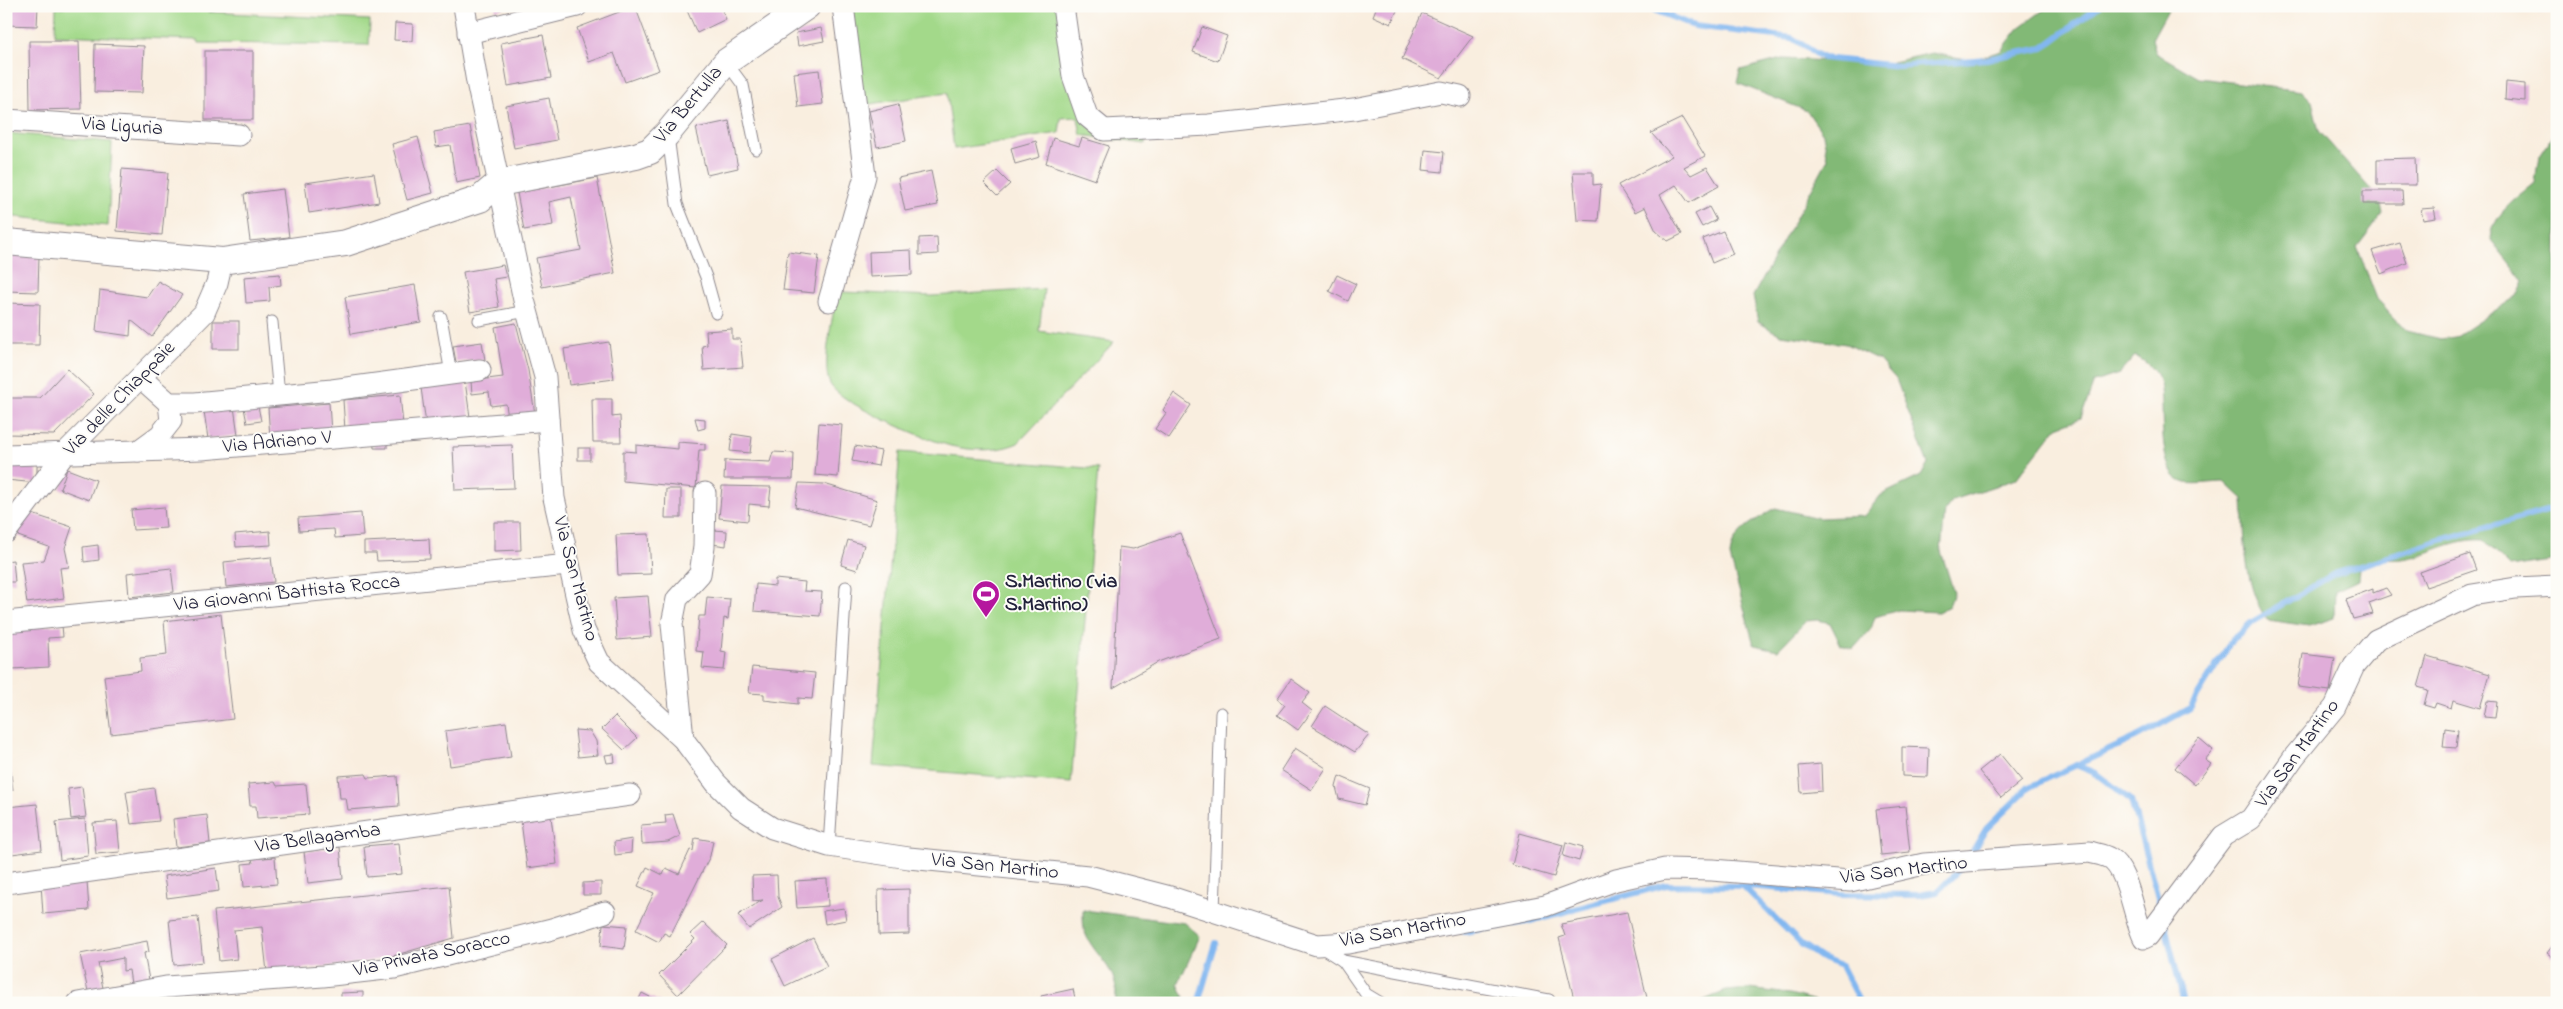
<svg xmlns="http://www.w3.org/2000/svg" width="2563" height="1009" font-family="'Indie Flower',sans-serif">
<style>
.green{fill:#a3d98a;stroke:#627e62}
.forest{fill:#82b976;stroke:#526e58}
.lines{fill:none;stroke-linecap:round;stroke-linejoin:round}
.stream{stroke:#82b7f0;stroke-width:6}
.building{fill:#e0add9}
.service-casing{stroke:#8e888d;stroke-width:13}
.minor-casing{stroke:#8e888d;stroke-width:23}
.tertiary-casing{stroke:#8e888d;stroke-width:28}
.service{stroke:#fff;stroke-width:11}
.minor{stroke:#fff;stroke-width:21}
.tertiary{stroke:#fff;stroke-width:26}
.labels{text-anchor:middle;dominant-baseline:central;stroke-width:4;stroke-linejoin:round;paint-order:stroke}
.street-label{font-size:20px;fill:#22223b;stroke:#fdfcf7}
.poi-label{font-size:20px;font-weight:bold;fill:#22223b;stroke:#fdfcf7;text-anchor:start}
</style>
<rect width="100%" height="100%" fill="#fdfcf7"/>
<filter id="ink" filterUnits="userSpaceOnUse"><feTurbulence type="fractalNoise" baseFrequency=".02" numOctaves="2"/><feDisplacementMap in="SourceGraphic" scale="10" xChannelSelector="R" yChannelSelector="G"/><feConvolveMatrix kernelMatrix="1 2 1 2 8 2 1 2 1" color-interpolation-filters="sRGB"/></filter>
<filter id="wash" filterUnits="userSpaceOnUse"><feTurbulence type="fractalNoise" baseFrequency=".0096" numOctaves="4" result="noise"/><feDisplacementMap in="SourceGraphic" scale="20" xChannelSelector="R" yChannelSelector="G"/><feGaussianBlur stdDeviation="1.12" result="paint"/><feColorMatrix in="noise" values="0 0 0 0 0 0 0 0 0 0 0 0 0 0 0 0 0 1.4 0 .05"/><feComposite in="paint" operator="in"/></filter>
<g filter="url(#wash)">
<rect width="100%" height="100%" fill="#f9eedf"/>
<!-- green -->
<g class="green">
<polygon points="69,6 232,6 208,12 370,20 369,45 199,43 198,40 55,35 56,8"/>
<polygon points="852,6 1060,6 1087,121 1147,135 1145,144 1081,135 1078,117 1061,118 1059,133 954,149 947,93 863,105"/>
<polygon points="6,133 112,142 108,226 6,216"/>
<path d="M1044,289L1039,331L1114,342L1018,443C998,452 973,451 951,446C927,440 840,404 830,384C821,365 833,318 836,297L842,292L931,296Z"/>
<polygon points="900,452 1098,469 1071,783 873,766"/>
</g>
<!-- forest -->
<g class="forest">
<path d="M2049,6H2170L2152,39L2156,53L2199,78L2302,91L2312,101L2319,131L2380,200L2383,213L2357,247L2377,299L2407,331L2440,339L2455,337L2517,296L2524,281L2491,240C2492,214 2516,199 2535,183L2539,156L2555,132L2552,93L2557,87V560L2510,567L2483,540C2456,538 2433,553 2408,558C2389,562 2376,555 2359,567L2358,580L2335,591L2334,618L2309,626L2267,620C2243,585 2245,540 2243,499L2225,482C2213,482 2197,485 2186,483C2154,476 2166,406 2160,384C2157,371 2146,361 2135,356L2119,374L2094,382L2081,418L2057,427L2016,479L1953,500L1945,510L1941,551L1954,593L1949,606L1938,612L1899,610L1875,617L1871,629L1853,649L1841,645L1830,623L1818,620L1806,621L1778,650L1754,645L1730,557C1732,529 1755,522 1775,508L1819,518L1864,516L1881,495L1921,476L1928,464L1896,379L1879,360L1846,344L1781,335L1758,322L1753,296L1828,159L1823,134L1807,111L1737,83L1740,70L1782,59L1888,63L1932,53L1972,60L2001,51L2019,28Z"/>
<path d="M1083,910L1185,923L1200,936L1178,984L1186,1001L1226,996L1232,1003H1115C1122,967 1091,956 1084,929C1083,923 1083,916 1083,910Z"/>
<polygon points="1749,989 1790,994 1823,1003 1697,1003 1726,991"/>
</g>
<g class="lines">
<!-- stream -->
<g class="stream">
<polyline points="1644,6 1694,26 1792,38 1823,58 1898,66 1987,59 2043,48 2099,6"/>
<polyline points="2076,765 2095,773 2131,800 2161,909"/>
<polyline points="1969,857 1986,829 2029,787 2135,738 2190,708 2232,640 2252,622 2283,604 2334,574 2441,540 2557,508"/>
<polyline points="1743,886 1801,944 1821,958 1841,966 1860,1003"/>
<polyline points="2164,921 2184,1003"/>
<polyline points="1464,932 1526,922 1666,885 1747,886 1841,894 1919,895 1937,892 1964,865"/>
<polyline points="1198,1003 1216,943"/>
</g>
</g>
<g id="blocks">
<!-- building -->
<g class="building">
<polygon points="6,6 38,6 37,26 6,25"/>
<polygon points="495,6 508,6 508,7 496,10"/>
<polygon points="635,6 659,70 625,82 614,53 589,62 577,28"/>
<polygon points="685,6 720,6 726,19 697,33"/>
<polygon points="1377,6 1399,6 1391,24 1373,16"/>
<polygon points="1422,13 1473,36 1441,78 1402,59"/>
<polygon points="395,23 413,24 412,41 394,40"/>
<polygon points="1202,27 1227,36 1218,61 1193,52"/>
<polygon points="821,28 824,41 798,46 796,33"/>
<polygon points="543,35 551,78 508,86 501,43"/>
<polygon points="29,41 79,41 81,109 30,110"/>
<polygon points="95,44 144,46 142,93 94,92"/>
<rect x="205" y="51" width="48" height="69"/>
<polygon points="819,70 823,104 798,107 794,73"/>
<polygon points="2506,82 2525,84 2525,101 2505,99"/>
<polygon points="549,98 557,140 514,148 506,106"/>
<polygon points="898,104 906,141 877,147 869,111"/>
<polygon points="1682,118 1705,156 1684,167 1691,175 1707,167 1719,186 1689,203 1676,185 1660,195 1682,234 1668,241 1656,231 1645,207 1635,212 1618,185 1672,156 1651,133"/>
<polygon points="729,121 738,168 707,175 696,128"/>
<polygon points="470,126 480,178 456,183 450,145 436,147 434,132"/>
<polygon points="418,137 433,193 407,200 392,144"/>
<polygon points="1053,138 1079,146 1082,138 1109,146 1095,180 1046,163"/>
<polygon points="1036,141 1040,157 1015,164 1011,148"/>
<polygon points="1425,150 1444,152 1442,172 1423,170"/>
<polygon points="2415,158 2416,185 2377,185 2377,159"/>
<polygon points="122,169 168,173 162,235 117,231"/>
<polygon points="931,171 938,205 905,211 898,178"/>
<polygon points="997,171 1010,184 997,196 984,183"/>
<polygon points="1573,172 1593,172 1593,185 1601,184 1598,221 1577,220"/>
<polygon points="374,173 379,202 309,213 305,183"/>
<polygon points="597,178 615,273 542,287 536,258 581,250 571,197 549,202 553,225 524,230 517,193"/>
<polygon points="283,189 289,237 250,241 244,194"/>
<polygon points="2363,191 2402,191 2403,204 2363,204"/>
<polygon points="1709,207 1716,220 1702,227 1695,214"/>
<polygon points="2434,208 2436,218 2423,220 2421,209"/>
<polygon points="1723,231 1733,254 1712,263 1703,239"/>
<polygon points="937,237 938,254 919,255 919,238"/>
<polygon points="2400,243 2407,263 2381,274 2372,251"/>
<polygon points="911,250 912,275 870,277 869,252"/>
<polygon points="788,252 819,256 814,293 783,290"/>
<polygon points="6,255 39,256 38,292 6,291"/>
<polygon points="503,265 506,277 494,279 499,307 470,312 463,272"/>
<polygon points="280,274 281,285 269,287 270,301 246,303 244,277"/>
<polygon points="1337,275 1356,284 1348,301 1329,291"/>
<polygon points="158,281 182,295 152,337 131,320 130,336 96,331 100,290 147,297"/>
<polygon points="415,285 421,322 351,334 345,297"/>
<polygon points="6,303 40,304 39,345 6,345"/>
<rect x="213" y="321" width="26" height="28"/>
<polygon points="516,323 528,370 535,414 508,419 506,404 491,406 489,392 472,394 471,381 503,377 495,327"/>
<polygon points="732,329 732,339 740,339 743,367 704,370 702,346 707,345 706,331"/>
<polygon points="482,342 485,360 456,362 453,346"/>
<polygon points="609,342 614,379 569,385 564,349"/>
<polygon points="67,369 94,394 54,435 6,434 6,398 40,398"/>
<polygon points="465,381 470,417 426,424 421,388"/>
<polygon points="1174,393 1191,405 1169,438 1155,429 1166,413 1163,410"/>
<polygon points="400,395 403,425 345,430 343,400"/>
<polygon points="592,399 612,399 612,417 620,416 621,442 593,442"/>
<polygon points="329,403 331,433 270,438 268,408"/>
<polygon points="258,406 261,421 247,423 244,408"/>
<polygon points="234,407 238,435 208,439 204,411"/>
<polygon points="695,418 705,419 705,428 698,430"/>
<polygon points="819,423 842,425 838,477 815,475"/>
<polygon points="732,434 752,437 750,453 730,451"/>
<polygon points="373,436 387,436 387,448 374,448"/>
<polygon points="678,442 705,444 705,450 699,450 696,488 623,481 623,451 636,452 636,445 678,449"/>
<polygon points="512,445 514,488 455,490 453,447"/>
<polygon points="855,446 881,451 878,466 852,461"/>
<rect x="578" y="448" width="12" height="12"/>
<polygon points="773,452 794,453 793,479 724,479 725,460 770,462"/>
<polygon points="37,458 37,483 6,480 6,461"/>
<polygon points="67,469 96,480 89,500 60,489"/>
<polygon points="799,483 824,484 877,500 869,525 795,507"/>
<polygon points="722,486 771,487 769,506 749,504 748,521 719,518"/>
<polygon points="666,489 681,489 681,518 665,518"/>
<polygon points="164,507 166,528 133,530 131,510"/>
<polygon points="26,512 72,527 65,548 69,567 60,568 64,598 27,603 21,562 44,560 49,547 18,536"/>
<polygon points="361,513 363,536 335,538 334,529 299,531 298,518"/>
<polygon points="494,522 520,522 521,550 494,551"/>
<polygon points="714,530 727,531 726,546 712,544"/>
<polygon points="270,531 271,545 236,547 235,534"/>
<polygon points="1180,533 1221,639 1158,662 1113,688 1119,547 1133,549"/>
<polygon points="649,534 651,574 618,575 616,535"/>
<polygon points="429,539 430,559 377,561 376,553 364,553 364,542"/>
<polygon points="848,540 864,545 857,570 841,565"/>
<polygon points="98,545 99,560 84,562 83,547"/>
<polygon points="2470,554 2476,570 2426,587 2420,572"/>
<polygon points="271,557 274,582 226,587 224,562"/>
<polygon points="13,560 15,582 6,582 6,561"/>
<polygon points="171,568 174,592 129,597 127,573"/>
<polygon points="775,579 805,582 804,591 822,592 820,616 754,611 756,584 775,586"/>
<polygon points="2386,588 2391,595 2369,603 2373,614 2353,619 2346,599 2373,589 2373,593"/>
<polygon points="648,596 652,637 617,640 614,598"/>
<polygon points="707,597 730,599 728,619 724,618 721,651 726,652 724,670 702,668 704,652 696,651 699,616 705,616"/>
<polygon points="221,614 233,719 111,734 104,676 141,671 140,658 167,655 164,621"/>
<polygon points="62,625 63,637 48,638 49,667 12,669 9,628"/>
<polygon points="2303,654 2335,658 2330,691 2298,687"/>
<polygon points="2427,656 2490,674 2480,708 2453,700 2451,708 2436,703 2434,708 2424,705 2428,690 2418,687"/>
<polygon points="752,667 815,673 812,699 798,698 798,704 764,700 764,694 749,693"/>
<polygon points="1291,679 1310,693 1302,703 1312,711 1298,730 1277,715 1285,705 1277,699"/>
<polygon points="2487,701 2497,702 2495,718 2484,717"/>
<polygon points="1325,706 1369,735 1355,752 1312,726"/>
<polygon points="615,716 637,738 624,750 602,729"/>
<polygon points="506,722 511,757 450,766 445,731"/>
<polygon points="2445,728 2458,730 2456,748 2443,747"/>
<polygon points="575,730 590,731 596,741 598,755 578,757"/>
<polygon points="2199,738 2213,750 2205,760 2211,764 2195,785 2175,768"/>
<polygon points="1902,747 1929,748 1928,777 1902,776"/>
<polygon points="1295,748 1326,768 1312,790 1281,770"/>
<polygon points="614,754 615,762 607,763 605,755"/>
<polygon points="2000,754 2022,781 2001,798 1979,771"/>
<polygon points="1821,764 1822,791 1801,793 1799,766"/>
<polygon points="10,766 13,790 6,791 6,767"/>
<polygon points="366,774 368,778 397,776 399,806 348,810 346,798 340,798 338,776"/>
<polygon points="1339,776 1370,789 1365,805 1339,799 1336,787"/>
<polygon points="275,782 277,786 306,784 309,814 257,818 256,806 250,806 248,784"/>
<polygon points="82,787 86,817 71,819 68,789"/>
<polygon points="154,788 159,821 131,824 126,792"/>
<polygon points="37,804 42,850 12,854 7,807"/>
<polygon points="1905,806 1910,852 1881,855 1876,809"/>
<polygon points="673,814 680,836 668,842 642,844 641,825 666,823 665,815"/>
<polygon points="207,815 210,843 176,847 173,819"/>
<polygon points="551,817 557,864 527,868 521,821"/>
<polygon points="85,819 88,856 60,860 56,822"/>
<polygon points="117,821 120,852 96,854 93,823"/>
<polygon points="1520,833 1563,845 1554,877 1512,865"/>
<polygon points="695,838 713,841 710,856 670,936 664,933 659,942 636,930 654,893 638,886 647,867 663,875 666,868 679,874 690,850 693,851"/>
<polygon points="632,839 631,853 615,855 614,842"/>
<polygon points="1566,842 1583,847 1579,861 1563,856"/>
<polygon points="399,843 402,874 367,877 364,846"/>
<polygon points="340,847 343,879 308,883 304,852"/>
<polygon points="275,857 277,884 244,887 242,864 253,863 252,859"/>
<polygon points="216,868 219,891 167,898 164,876"/>
<polygon points="777,875 778,897 782,907 749,929 738,915 763,900 753,901 752,876"/>
<polygon points="827,879 828,906 797,908 795,881"/>
<polygon points="87,881 89,910 43,914 41,884"/>
<polygon points="601,882 601,895 583,895 583,883"/>
<polygon points="449,886 454,938 386,958 351,964 267,972 262,927 234,930 237,959 219,961 214,911"/>
<polygon points="909,889 909,934 879,935 878,890"/>
<polygon points="844,908 846,920 825,924 823,911"/>
<polygon points="1627,912 1647,998 1621,1003 1575,1003 1559,938 1565,936 1561,924"/>
<polygon points="198,917 203,962 174,965 169,920"/>
<polygon points="703,922 727,945 678,995 659,975 695,939 690,934"/>
<polygon points="603,924 627,926 624,949 601,946"/>
<polygon points="813,938 827,966 785,986 772,959"/>
<polygon points="2557,940 2557,960 2547,953"/>
<polygon points="147,941 149,952 144,953 149,980 131,984 129,970 123,971 123,958 98,963 104,993 89,996 80,954"/>
<polygon points="1073,989 1076,1003 1043,1003 1041,996"/>
<polygon points="174,992 176,1003 164,1003 162,994"/>
<polygon points="363,992 363,1003 341,1003 341,993"/>
<polygon points="642,993 662,1003 637,1003"/>
</g>
</g>
</g>
<g filter="url(#ink)">
<use href="#blocks" fill-opacity="0" stroke="#8e888d" stroke-width="1"/>
<g class="lines">
<!-- service casing -->
<g class="service-casing">
<g id="service">
<polyline points="726,62 743,85 756,149"/>
<polyline points="668,136 677,204 706,277 716,313"/>
<polyline points="441,317 451,374"/>
<polyline points="479,320 527,311"/>
<polyline points="272,322 279,395"/>
<polyline points="829,846 846,587"/>
<polyline points="1214,911 1221,713"/>
<polyline points="1321,947 1343,961 1549,1000"/>
<polyline points="1343,961 1366,994 1381,1003"/>
</g>
</g>
<!-- minor casing -->
<g class="minor-casing">
<g id="minor">
<path d="M464,6L477,82L524,300L545,377L554,498L584,630L599,662L683,739L716,783L741,808L772,828L829,846L909,858L1088,876L1170,897L1317,945L1348,943L1545,906L1616,880L1665,869L1712,870L1850,881L1924,864L2090,852C2096,854 2104,855 2109,858C2129,869 2133,917 2144,938L2148,936L2223,836L2251,819L2294,757L2335,707L2354,666L2376,640L2472,595L2516,588L2557,586"/>
<polyline points="1063,6 1073,76 1087,116 1104,130 1209,125 1354,109 1441,92 1460,96"/>
<polyline points="468,33 577,6"/>
<polyline points="6,120 239,135"/>
<polyline points="829,301 865,176 843,6"/>
<polyline points="141,378 169,403 195,403 332,390 480,370"/>
<polyline points="138,451 160,435 171,421 169,403"/>
<polyline points="6,455 202,449 548,420"/>
<polyline points="6,532 66,452 204,313 217,283 222,261"/>
<polyline points="6,622 568,565"/>
<polyline points="683,739 672,624 677,599 700,574 704,547 705,493"/>
<polyline points="6,883 630,795"/>
<polyline points="78,1003 166,987 323,976 394,968 552,929 605,912"/>
</g>
</g>
<!-- tertiary casing -->
<g class="tertiary-casing">
<polyline id="tertiary" points="6,242 222,261 346,243 480,199 499,183 636,156 650,151 667,134 726,62 807,6"/>
</g>
<!-- service -->
<use href="#service" class="service"/>
<!-- minor -->
<use href="#minor" class="minor"/>
<!-- tertiary -->
<use href="#tertiary" class="tertiary"/>
</g>
</g>
<!-- icons -->
<defs>
<g id="stadium-pin" transform="scale(1.4375)"><path d="M0 17L-7.5 6A9.5 9.5 0 1 1 7.5 6Z" fill="#b5179e" stroke="#fdfcf7"/><path d="M0-5a6.5 5 0 1 0 0 10a6.5 5 0 1 0 0-10ZM-3.5-1.8h7v3.6h-7Z" fill="#fff"/></g>
</defs>
<g fill-rule="evenodd">
<use href="#stadium-pin" x="986" y="594"/>
</g>
<g class="labels">
<!-- street labels -->
<g class="street-label">
<text transform="translate(689 105) rotate(-50)">Via Bertulla</text>
<text transform="translate(122 127) rotate(4)">Via Liguria</text>
<text transform="translate(120 399) rotate(-46)">Via delle Chiappaie</text>
<text transform="translate(277 443) rotate(-5)">Via Adriano V</text>
<text transform="translate(575 579) rotate(75)">Via San Martino</text>
<text transform="translate(287 594) rotate(-6)">Via Giovanni Battista Rocca</text>
<text transform="translate(2298 754) rotate(-54)">Via San Martino</text>
<text transform="translate(318 839) rotate(-8)">Via Bellagamba</text>
<text transform="translate(995 867) rotate(6)">Via San Martino</text>
<text transform="translate(1904 871) rotate(-7)">Via San Martino</text>
<text transform="translate(1403 931) rotate(-10)">Via San Martino</text>
<text transform="translate(432 955) rotate(-12)">Via Privata Soracco</text>
</g>
<!-- poi labels -->
<g class="poi-label">
<text x="1005" y="582">S.Martino (via<tspan x="1005" dy="23">S.Martino)</tspan></text>
</g>
</g>
<!-- margin -->
<rect width="2563" height="1009" fill="none" stroke="#fdfcf7" stroke-width="25"/>
</svg>
